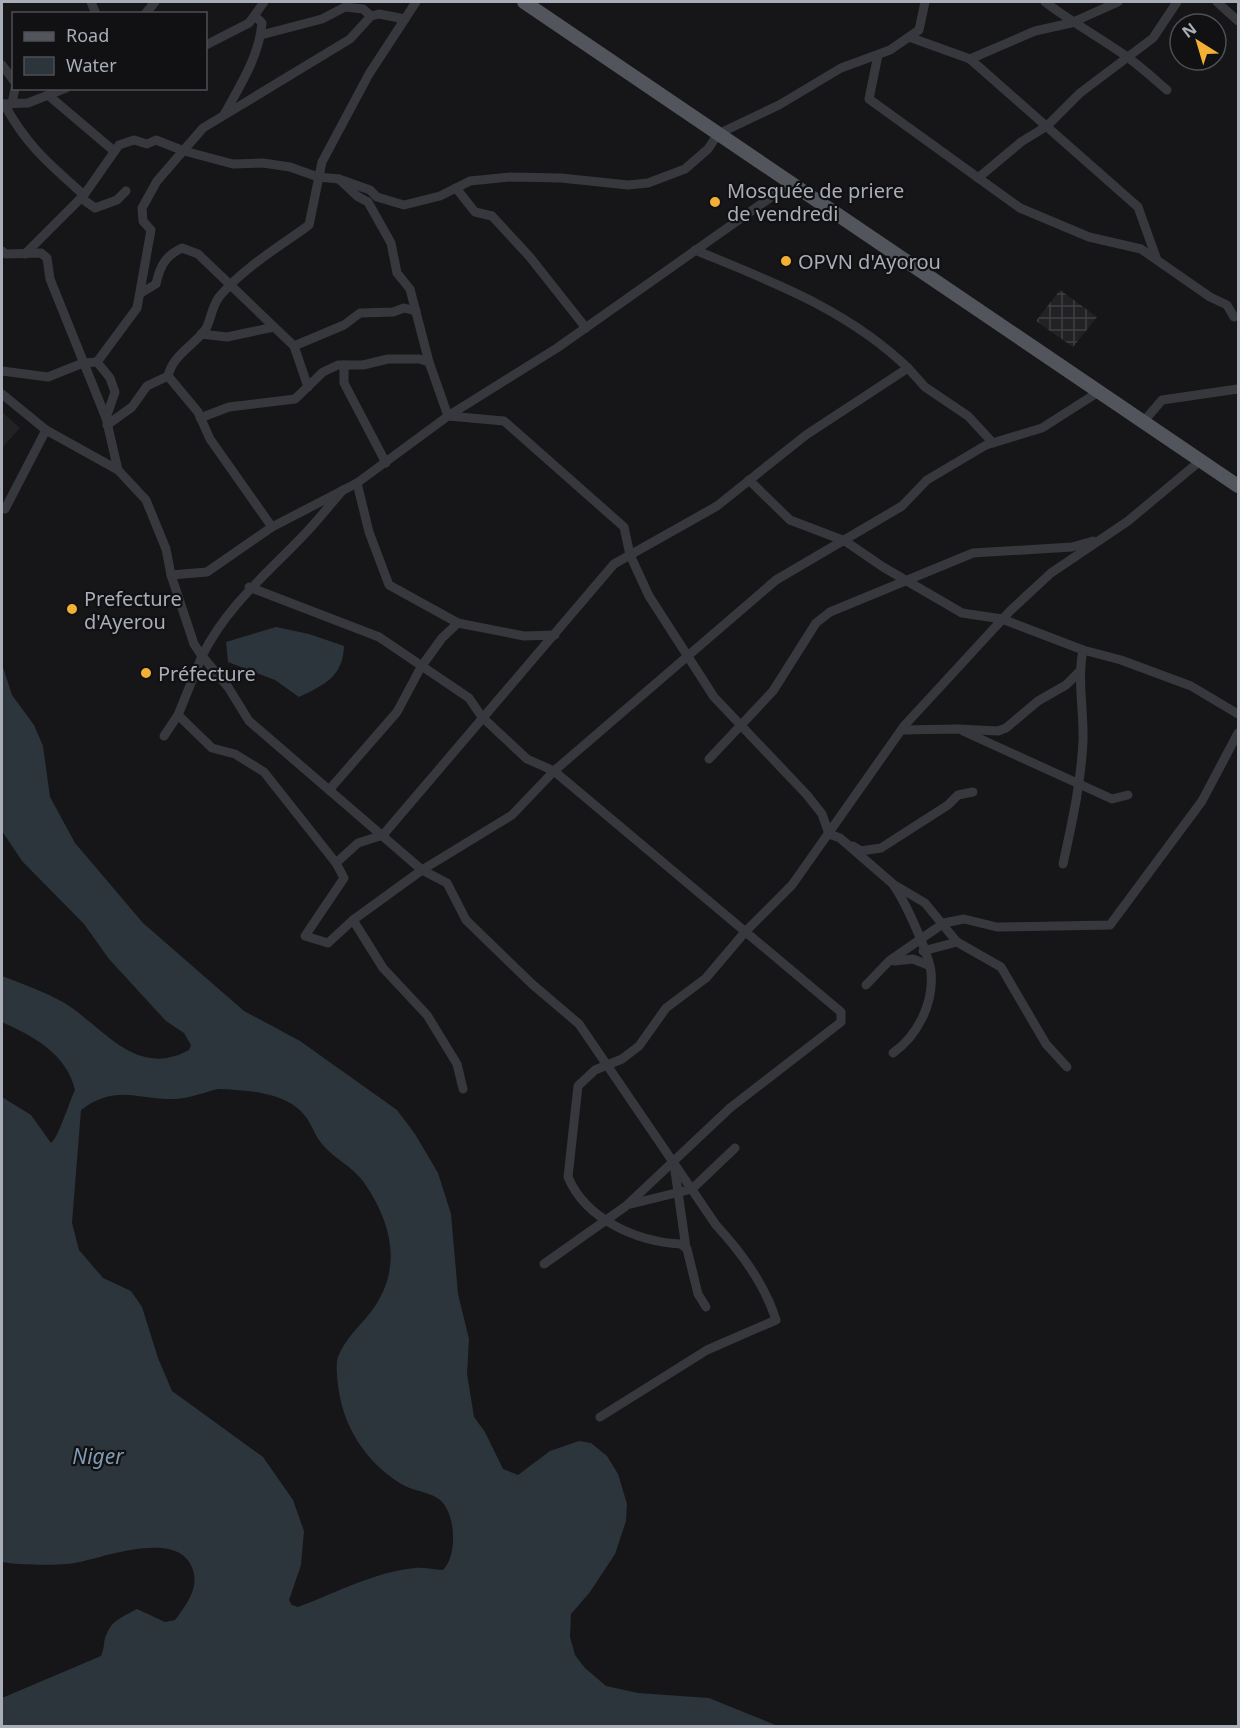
<svg xmlns="http://www.w3.org/2000/svg" width="1240" height="1728" font-family="'Noto Sans',sans-serif">
<style>
.built{fill:#222225}
.industrial{fill:url(#industrial-grid)}
.water{fill:#2c353c;fill-rule:evenodd}
.lines{fill:none;stroke-linecap:round;stroke-linejoin:round}
.minor{stroke:#37383d;stroke-width:9}
.primary{stroke:#53555c;stroke-width:14}
.poi-dot{fill:#f2b134;stroke:#111113;stroke-width:2}
.labels{text-anchor:middle;dominant-baseline:central;stroke-width:4.5;stroke-linejoin:round;paint-order:stroke}
.poi-label{font-size:20px;fill:#a8adb8;stroke:#111113;text-anchor:start}
.water-label{font-size:21px;font-style:italic;fill:#7f9bb3;stroke:#111113}
</style>
<defs>
<pattern id="industrial-grid" width="8" height="8" patternUnits="userSpaceOnUse" patternTransform="scale(1.5)"><rect width="8" height="8" fill="#222225"/><path d="M0 4h8M4 0v8" fill="none" stroke="#3f3f43"/></pattern>
</defs>
<rect width="100%" height="100%" fill="#161618"/>
<!-- built -->
<polygon class="built" points="2,412 20,428 2,448"/>
<!-- industrial -->
<polygon class="industrial" points="1060,290 1097,317 1073,347 1036,321"/>
<!-- water -->
<g class="water">
<path d="M276,627L309,634L344,646C343,677 324,685 299,697L275,680L228,662L226,642Z"/>
<path d="M2,664L12,695L34,725L43,746L50,797L75,843L143,923L244,1011L300,1041L397,1110L415,1134L438,1173L451,1214L458,1294L469,1339L467,1374L474,1417L485,1432L503,1469L518,1475L550,1451L579,1441L591,1443L607,1456L618,1474L627,1504L626,1521L615,1554L590,1592L571,1614L570,1637L575,1655L585,1668L606,1686L638,1693L709,1698L778,1726H2V1698L101,1656C105,1648 103,1640 107,1633C112,1620 126,1615 137,1609L165,1622L175,1620C186,1605 199,1589 193,1570C180,1528 105,1557 75,1563C58,1566 19,1565 2,1562V1097L31,1115L51,1143C59,1137 69,1102 75,1090C67,1054 33,1036 2,1022V976C21,983 42,991 61,1001C102,1024 134,1080 189,1050L191,1045L184,1033L166,1021L109,959L84,924L22,861L2,831ZM218,1089C246,1090 288,1092 306,1117C312,1125 315,1136 322,1144C334,1159 354,1167 365,1184C393,1225 403,1271 370,1313C359,1327 345,1339 338,1357C335,1365 338,1387 340,1397C347,1434 372,1468 405,1486C415,1491 429,1492 439,1499C456,1512 458,1555 443,1570C434,1570 424,1567 415,1568C374,1572 336,1593 298,1607L292,1605L289,1600L301,1565L304,1531L293,1500L263,1457L172,1391L158,1358L142,1307L131,1291L103,1278L79,1250L72,1223L81,1110C116,1083 138,1100 176,1099C190,1098 205,1092 218,1089Z"/>
</g>
<g class="lines">
<!-- minor -->
<g class="minor">
<polyline points="91,2 96,14"/>
<path d="M1045,2C1070,21 1097,36 1123,54C1139,65 1153,78 1167,90"/>
<polyline points="1217,2 1238,21"/>
<polyline points="145,14 155,2"/>
<polyline points="261,35 322,19 345,7 363,9 371,16"/>
<polyline points="909,37 970,59 1035,31 1071,23 1118,2"/>
<polyline points="206,45 249,23 264,2"/>
<polyline points="878,55 869,99 1020,208 1089,237 1141,249 1210,297 1227,305 1234,317"/>
<polyline points="970,59 1138,207 1157,260"/>
<polyline points="2,65 14,81"/>
<polyline points="48,95 114,151"/>
<polyline points="2,104 28,103 66,88"/>
<path d="M4,104C27,146 49,164 84,195"/>
<polyline points="12,104 15,88"/>
<path d="M225,113C241,84 259,56 262,23L255,16"/>
<polyline points="978,178 1021,142 1047,126 1080,93 1153,38 1177,2"/>
<polyline points="339,179 357,196 368,202 391,243 397,273 410,289 429,362 448,416 504,421 624,527 630,555 649,596 714,697 807,795 822,814 829,834 840,838 893,884 925,903 957,942 1001,967 1046,1044 1067,1067"/>
<polyline points="456,188 475,212 492,216 529,256 586,328"/>
<polyline points="81,198 95,208 117,200 126,191"/>
<path d="M695,250C772,282 847,309 908,368"/>
<polyline points="2,251 6,254 41,253 47,258 50,279 106,418"/>
<polyline points="25,254 84,195 119,145 134,140 147,144 156,140 184,151 233,164 263,163 290,167 318,177 339,179 370,190 377,197 404,205 440,196 470,181 511,177 561,178 628,185 648,183 685,169 708,149 718,134 779,105 841,68 890,50 919,30 925,2"/>
<path d="M141,293L156,284C160,266 165,256 182,248L198,254L294,346L308,387"/>
<polyline points="201,334 227,337 274,327"/>
<polyline points="294,346 344,325 360,313 393,312 404,308 416,311"/>
<polyline points="97,362 137,308 151,230 143,221 142,208 157,181 203,128 350,39 371,16 379,14 405,19"/>
<polyline points="344,365 344,383 386,463"/>
<polyline points="2,371 48,377 83,363 97,362 110,378 115,392 106,418 118,470 146,500 166,549 171,575 194,644 202,656 178,715 164,736"/>
<path d="M168,376C173,355 192,347 205,330C210,324 211,308 219,297C243,268 279,247 309,225L322,162L369,74L416,2"/>
<polyline points="2,394 46,430 118,470"/>
<polyline points="200,418 229,407 295,399 323,372 338,365 363,365 388,359 419,359 429,362"/>
<polyline points="1144,421 1162,400 1238,389"/>
<polyline points="107,425 132,407 147,386 168,376 198,412 210,439 272,527"/>
<polyline points="749,480 790,520 845,541 883,567 962,613 1002,619 1083,650 1121,660 1191,686 1238,714"/>
<polyline points="357,483 369,532 389,585 458,623 524,636 555,635"/>
<path d="M343,490C328,507 315,524 300,539C263,577 226,608 202,656L228,687L249,721L422,870L447,883L466,920L532,984L579,1024L716,1225C741,1252 765,1285 776,1320L707,1350L600,1417"/>
<polyline points="5,509 46,430"/>
<polyline points="171,575 207,572 272,527 357,483 448,416 557,348 791,183"/>
<polyline points="249,587 379,637 469,698 482,717 527,759 554,771 841,1012 841,1022 730,1108 626,1206 544,1264"/>
<polyline points="178,715 212,748 235,754 264,772 336,863 344,878 305,936 328,943 353,920 383,968 427,1015 457,1064 463,1089"/>
<polyline points="902,730 958,729 998,731 1006,728 1038,701 1066,685 1079,672"/>
<polyline points="963,731 1112,799 1128,795"/>
<polyline points="709,759 773,691 816,623 830,612 973,553 1072,547 1093,541"/>
<polyline points="329,790 397,712 421,667 442,638 458,623"/>
<polyline points="853,846 861,851 881,848 948,805 958,795 973,792"/>
<polyline points="336,863 358,843 383,835 614,564 717,506 806,435 908,368 925,387 968,416 993,443"/>
<path d="M1063,864C1072,823 1081,783 1083,741C1084,711 1077,680 1083,650"/>
<polyline points="353,920 422,870 512,815 554,771 776,580 902,506 927,480 986,445 1042,428 1100,391"/>
<polyline points="923,951 957,942"/>
<polyline points="894,961 913,959 928,965"/>
<polyline points="866,985 889,961 944,923 964,919 997,927 1110,925 1202,801 1238,733"/>
<path d="M893,1053C917,1036 934,1004 931,972C929,954 905,901 894,886"/>
<polyline points="674,1164 686,1248"/>
<polyline points="631,1204 692,1189 735,1148"/>
<path d="M706,1307L698,1294L687,1249L681,1244C638,1242 586,1220 568,1177L578,1086L595,1070L622,1059L639,1046L666,1008L706,978L745,932L792,885L904,726L1010,611L1051,573L1128,521L1200,461"/>
</g>
<!-- primary -->
<polyline class="primary" points="524,2 1238,486"/>
</g>
<!-- markers -->
<g class="poi-dot">
<circle cx="715" cy="202" r="6"/>
<circle cx="786" cy="261" r="6"/>
<circle cx="72" cy="609" r="6"/>
<circle cx="146" cy="673" r="6"/>
</g>
<g class="labels">
<!-- poi labels -->
<g class="poi-label">
<text x="727" y="190">Mosquée de priere<tspan x="727" dy="23">de vendredi</tspan></text>
<text x="798" y="261">OPVN d'Ayorou</text>
<text x="84" y="598">Prefecture<tspan x="84" dy="23">d'Ayerou</tspan></text>
<text x="158" y="673">Préfecture</text>
</g>
<!-- water labels -->
<g class="water-label">
<text x="98" y="1456">Niger</text>
</g>
</g>
<!-- border -->
<rect width="1240" height="1728" fill="none" stroke="#a8adb8" stroke-width="6"/>
<!-- legend -->
<rect x="12" y="12" width="195" height="78" fill="#111113" stroke="#4d4f55" stroke-width="1.5"/>
<rect x="24" y="32" width="30" height="9" fill="#53555c" stroke="#4d4f55" stroke-width="1.5"/>
<text x="66" y="42" font-size="18" fill="#a8adb8">Road</text>
<rect x="24" y="57" width="30" height="18" fill="#2c353c" stroke="#4d4f55" stroke-width="1.5"/>
<text x="66" y="72" font-size="18" fill="#a8adb8">Water</text>
<!-- north arrow -->
<g transform="translate(1198 42) rotate(323)"><circle r="28" fill="#111113" stroke="#4d4f55" stroke-width="1.5"/>
<path d="M0-4.5L10 22L0 15L-10 22Z" fill="#f2b134"/>
<text y="-9" font-size="16" font-weight="bold" text-anchor="middle" fill="#a8adb8">N</text>
</g>
</svg>
